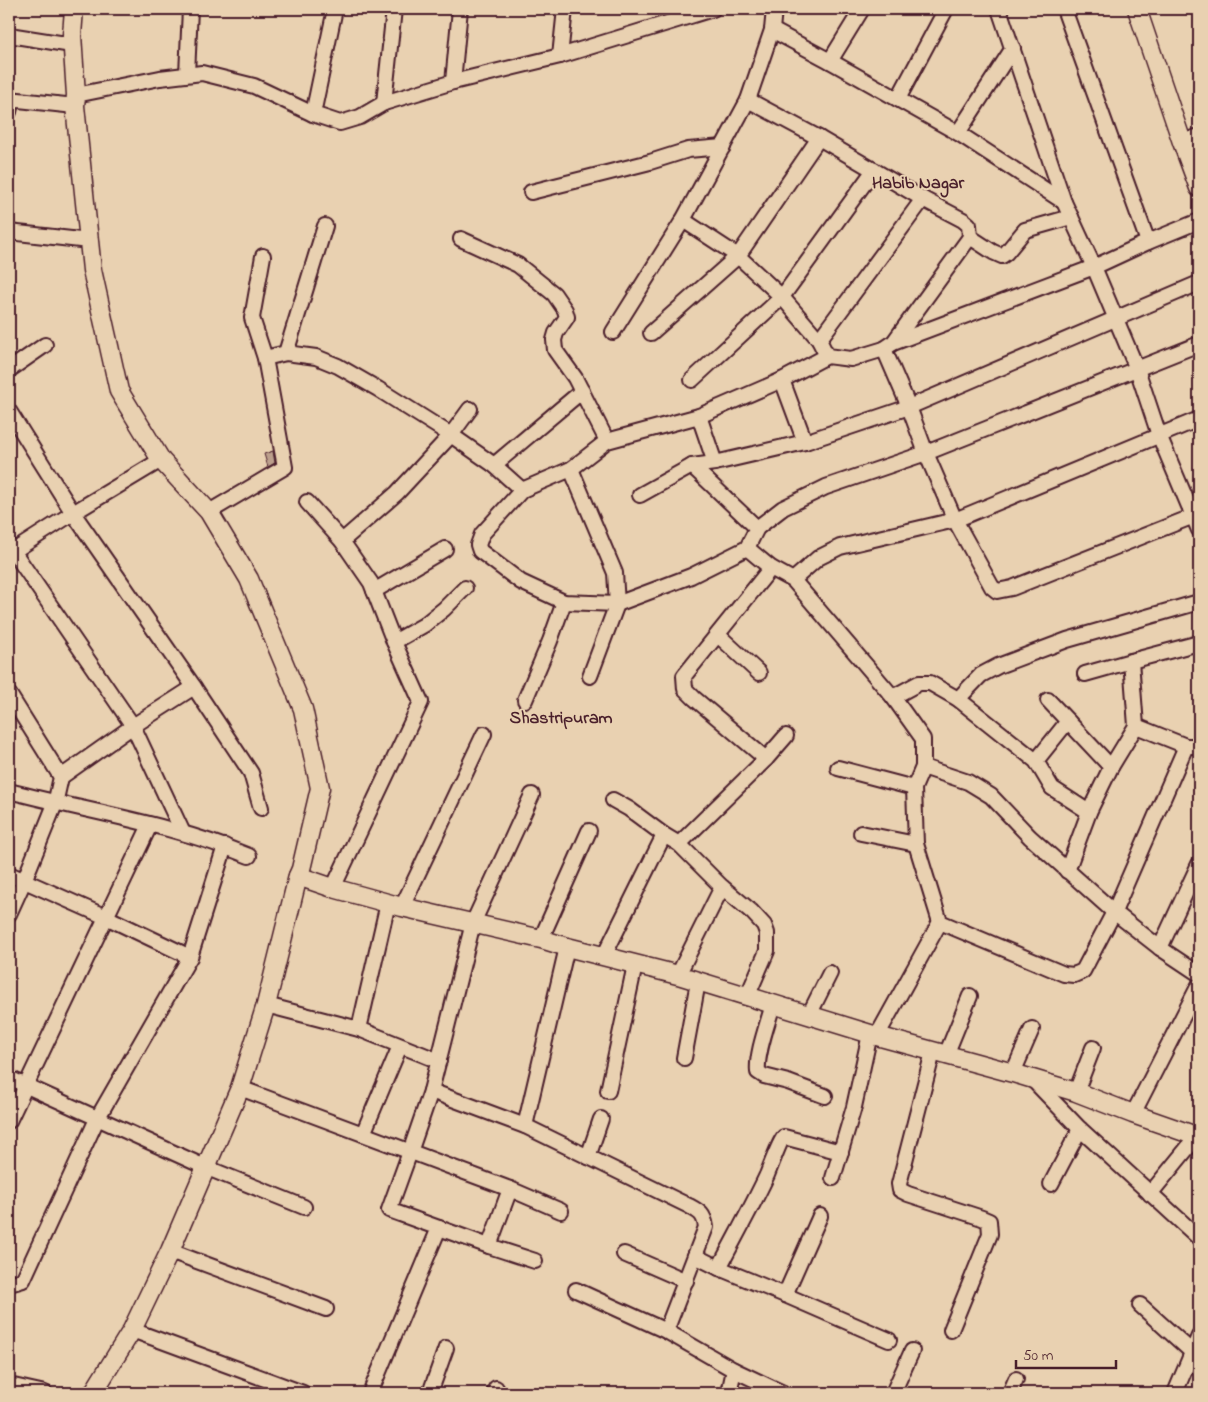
<svg xmlns="http://www.w3.org/2000/svg" width="1208" height="1402" font-family="'Indie Flower',sans-serif">
<style>
.building{fill:#bc9f8c;stroke:#4a1f2b}
.lines{fill:none;stroke-linecap:round;stroke-linejoin:round}
.minor-casing{stroke:#4a1f2b;stroke-width:18}
.tertiary-casing{stroke:#4a1f2b;stroke-width:21}
.minor{stroke:#e9d1b1;stroke-width:14}
.tertiary{stroke:#e9d1b1;stroke-width:18}
.labels{text-anchor:middle;dominant-baseline:central;stroke-width:4;stroke-linejoin:round;paint-order:stroke}
.neighbourhood-label{font-size:18px;font-weight:bold;fill:#4a1f2b;stroke:#e9d1b1}
</style>
<rect width="100%" height="100%" fill="#e9d1b1"/>
<filter id="ink" filterUnits="userSpaceOnUse"><feTurbulence type="fractalNoise" baseFrequency=".02" numOctaves="2"/><feDisplacementMap in="SourceGraphic" scale="10" xChannelSelector="R" yChannelSelector="G"/><feConvolveMatrix kernelMatrix="1 2 1 2 8 2 1 2 1" color-interpolation-filters="sRGB"/></filter>
<g filter="url(#ink)">
<!-- building -->
<polygon class="building" points="273,451 275,463 268,467 264,454"/>
<g class="lines">
<!-- minor casing -->
<g class="minor-casing">
<g id="minor">
<polyline points="999,9 1064,202 1094,267 1137,369 1159,435 1199,530"/>
<polyline points="1064,9 1148,242"/>
<polyline points="772,30 830,61 958,133 1064,202"/>
<polyline points="9,35 72,45"/>
<polyline points="560,56 565,9"/>
<polyline points="830,61 862,9"/>
<polyline points="187,74 190,9"/>
<polyline points="453,82 460,9"/>
<polyline points="76,95 160,78 202,73 254,86 313,114 340,123 360,117 384,103 453,82 560,56 713,9"/>
<polyline points="9,99 75,106"/>
<polyline points="898,99 946,9"/>
<polyline points="748,100 819,138 923,199 963,220 969,225 970,237 893,343"/>
<polyline points="384,103 394,9"/>
<polyline points="9,112 12,99"/>
<polyline points="313,114 335,9"/>
<polyline points="958,133 1013,48"/>
<polyline points="1182,142 1199,136"/>
<polyline points="531,192 650,162 688,150 723,147"/>
<polyline points="683,220 738,256 782,297 819,340 827,356 851,359 884,349 893,343 1094,267 1148,242 1199,221"/>
<polyline points="9,232 89,241"/>
<polyline points="970,237 993,252 1002,256 1006,253 1025,230 1071,217"/>
<polyline points="461,239 518,265 554,294 565,310 567,317 556,333 554,340 555,350 575,378 607,441"/>
<polyline points="613,332 683,220 748,100 772,30 774,9"/>
<polyline points="651,333 738,256 819,138"/>
<polyline points="819,340 923,199"/>
<polyline points="884,349 909,407 926,453 955,520 992,587 997,591 1012,588 1199,514"/>
<polyline points="286,353 316,357 338,366 378,389 451,435 494,465 522,490"/>
<polyline points="827,356 782,380 699,416 607,441 571,469 522,490 482,534 478,545 480,551 521,582 564,602 617,604 691,576 747,548 757,528 783,508 826,487 926,453 1199,344"/>
<polyline points="265,358 286,353 325,226"/>
<polyline points="9,370 45,345"/>
<polyline points="692,380 782,297 874,170"/>
<polyline points="782,380 805,442"/>
<polyline points="9,411 73,513 194,687 251,773 261,808"/>
<polyline points="699,416 715,463 805,442 909,407 1199,283"/>
<polyline points="494,465 582,391"/>
<polyline points="692,466 757,528"/>
<polyline points="571,469 615,573 617,604 590,676"/>
<polyline points="640,495 692,466 715,463"/>
<polyline points="307,502 342,541 371,583 394,642 421,702 333,888"/>
<polyline points="209,512 285,467 265,358 252,318 263,256"/>
<polyline points="342,541 397,493 451,435 470,409"/>
<polyline points="9,545 133,726 183,833"/>
<polyline points="747,548 771,568 793,580 893,697 923,739 923,767 914,788 916,844 940,922"/>
<polyline points="9,554 73,513 161,460"/>
<polyline points="771,568 684,676 685,689 694,698 766,759 786,736"/>
<polyline points="793,580 818,558 840,547 955,520 1199,419"/>
<polyline points="374,591 445,549"/>
<polyline points="718,635 759,673"/>
<polyline points="394,642 424,625 444,609 465,588"/>
<polyline points="1131,661 1199,643"/>
<polyline points="9,694 61,777 55,804 24,881 9,914"/>
<polyline points="893,697 919,683 930,683 958,699 1036,761 1052,788 1089,812"/>
<polyline points="958,699 981,675 998,666 1067,640 1199,602"/>
<polyline points="525,700 550,641 564,602"/>
<polyline points="1048,700 1111,767"/>
<polyline points="1136,726 1186,746 1199,746"/>
<polyline points="1036,761 1068,721"/>
<polyline points="923,767 968,782 991,796 1030,837 1114,912 1160,948 1199,974"/>
<polyline points="838,768 914,788"/>
<polyline points="61,777 133,726 194,687"/>
<path d="M9,791C89,812 172,824 249,856"/>
<polyline points="532,795 473,923 431,1091 410,1152 389,1210 489,1246 535,1261"/>
<polyline points="613,800 629,809 664,835 679,844 722,887 752,912 764,925 767,933 767,951 747,997"/>
<polyline points="861,833 916,844"/>
<polyline points="679,844 766,759"/>
<polyline points="1067,871 1089,812 1111,767 1136,726 1131,661 1085,674"/>
<polyline points="9,874 106,917 190,957"/>
<polyline points="402,907 484,734"/>
<polyline points="541,939 589,831"/>
<polyline points="1160,948 1199,864"/>
<polyline points="604,956 664,835"/>
<polyline points="678,975 722,887"/>
<path d="M773,1004C768,1023 756,1054 758,1072L764,1076L788,1082L825,1096"/>
<polyline points="266,1005 359,1029 439,1061"/>
<polyline points="809,1015 830,973"/>
<polyline points="359,1029 388,903"/>
<polyline points="877,1036 940,922 1064,974 1074,975 1083,971 1114,912 1186,746"/>
<polyline points="933,1052 899,1184 900,1190 908,1194 982,1218 989,1221 990,1234 951,1330"/>
<polyline points="946,1055 970,996"/>
<polyline points="684,1058 698,982"/>
<polyline points="1013,1073 1032,1029"/>
<polyline points="9,1078 205,1167 304,1207"/>
<polyline points="1032,1079 1080,1129 1199,1238"/>
<polyline points="240,1088 510,1189 561,1211"/>
<path d="M431,1091L525,1126L689,1206C700,1212 704,1214 706,1227L666,1331L734,1370L729,1393"/>
<polyline points="608,1091 635,965"/>
<polyline points="1076,1092 1093,1048"/>
<polyline points="1133,1114 1199,985"/>
<polyline points="9,1121 150,825"/>
<polyline points="525,1126 567,947"/>
<polyline points="363,1134 400,1046"/>
<polyline points="588,1157 601,1119"/>
<polyline points="833,1178 854,1107 870,1034"/>
<polyline points="1051,1184 1080,1129"/>
<polyline points="1150,1194 1199,1134"/>
<polyline points="489,1246 510,1189"/>
<polyline points="170,1251 326,1309"/>
<polyline points="624,1254 686,1281"/>
<polyline points="695,1256 719,1268 785,1295 889,1340"/>
<path d="M719,1268C735,1237 752,1207 767,1175C770,1168 780,1140 784,1137L841,1152"/>
<polyline points="9,1284 23,1280 97,1119 190,957 225,846"/>
<polyline points="576,1290 666,1331"/>
<polyline points="785,1295 820,1216"/>
<polyline points="1140,1305 1192,1352"/>
<polyline points="132,1330 303,1393"/>
<polyline points="734,1370 783,1393"/>
<polyline points="9,1385 45,1393"/>
<polyline points="370,1393 439,1228"/>
<polyline points="430,1393 446,1348"/>
<polyline points="494,1393 496,1388"/>
<polyline points="893,1393 912,1351"/>
<polyline points="1010,1393 1016,1379"/>
<polyline points="1175,1393 1199,1336"/>
</g>
</g>
<!-- tertiary casing -->
<g class="tertiary-casing">
<g id="tertiary">
<polyline points="74,9 72,35 76,95 75,106 92,270 119,391 161,460 209,512 249,579 303,709 320,788 301,869 298,876 266,1005 240,1088 170,1251 132,1330 93,1393"/>
<polyline points="1137,9 1182,142 1199,188"/>
<polyline points="298,876 333,888 402,907 541,939 567,947 678,975 877,1036 1013,1073 1076,1092 1133,1114 1199,1137"/>
</g>
</g>
<!-- minor -->
<use href="#minor" class="minor"/>
<!-- tertiary -->
<use href="#tertiary" class="tertiary"/>
</g>
</g>
<g class="labels">
<!-- neighbourhood labels -->
<g class="neighbourhood-label">
<text x="918" y="184">Habib Nagar</text>
<text x="561" y="719">Shastripuram</text>
</g>
</g>
<!-- margin -->
<rect width="1208" height="1402" fill="none" stroke="#e9d1b1" stroke-width="30"/>
<rect x="15" y="15" width="1178" height="1372" fill="none" stroke="#4a1f2b" stroke-width="2" filter="url(#ink)"/>
<!-- scale -->
<path d="M1016 1360v8h100v-8" fill="none" stroke="#4a1f2b" stroke-width="2.5"/>
<text x="1023" y="1360" font-size="15" fill="#4a1f2b" stroke="#e9d1b1" stroke-width="4" paint-order="stroke">50 m</text>
</svg>
